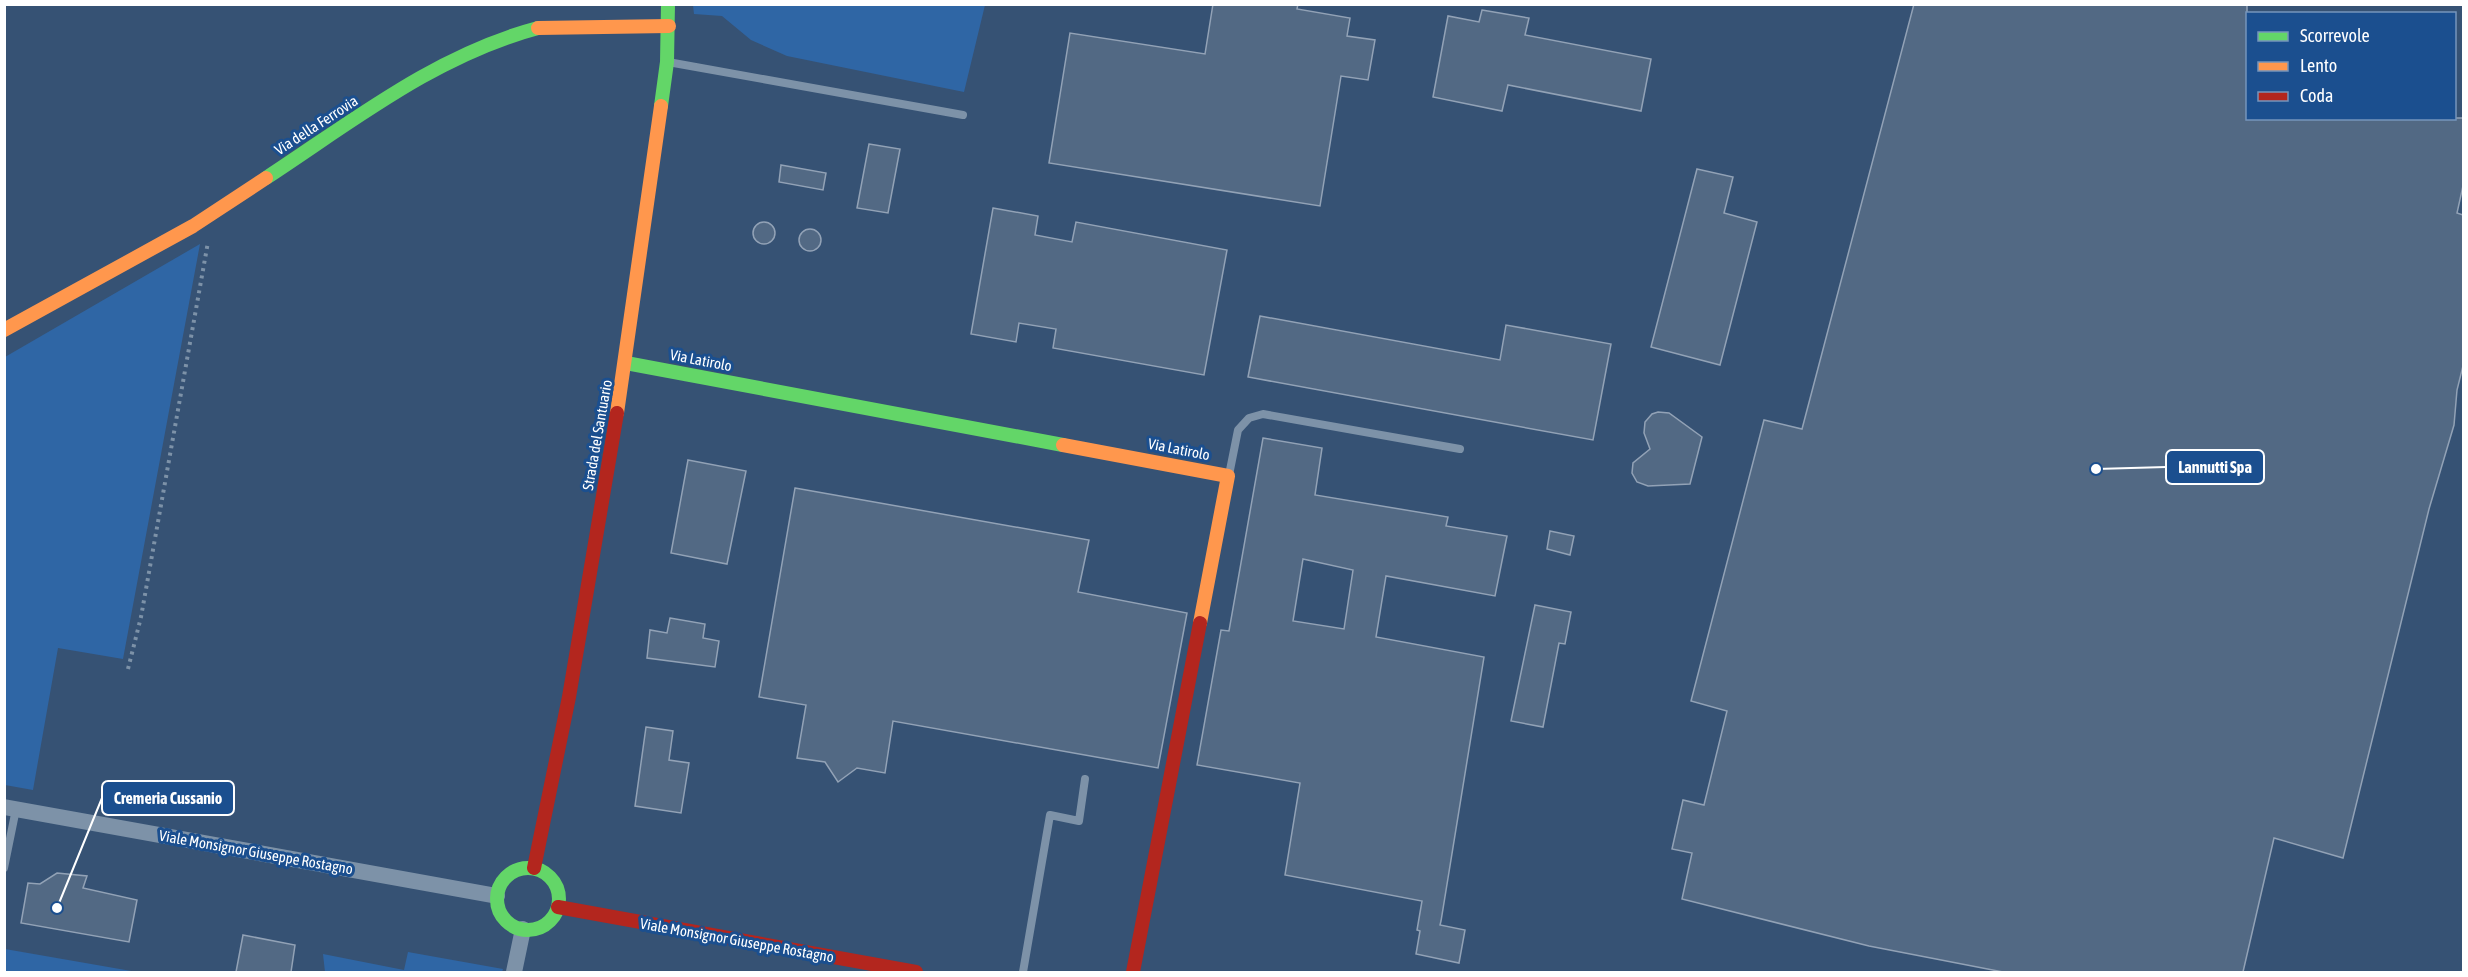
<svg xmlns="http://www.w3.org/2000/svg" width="2468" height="977" font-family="'Asap Condensed',sans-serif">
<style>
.green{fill:#2f66a5}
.building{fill:#526984;stroke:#92a2b6;stroke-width:1.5;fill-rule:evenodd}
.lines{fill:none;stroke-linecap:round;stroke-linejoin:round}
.path{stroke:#7d92a8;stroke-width:4;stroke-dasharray:3 4.5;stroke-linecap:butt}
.lane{stroke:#7d92a8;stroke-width:8}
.street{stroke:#7d92a8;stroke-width:16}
.fast{stroke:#63d668;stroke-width:14}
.slow{stroke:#ff974d;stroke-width:14}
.jam{stroke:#b3261e;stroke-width:14}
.labels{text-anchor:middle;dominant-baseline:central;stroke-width:6;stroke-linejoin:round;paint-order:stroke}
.street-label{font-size:15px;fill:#fff;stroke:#1b4f8f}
.leader{fill:none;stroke:#fff;stroke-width:2}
.callout-dot{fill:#fff;stroke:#1b4f8f;stroke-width:2}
.callout{fill:#1b4f8f;stroke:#fff;stroke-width:2}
.callout-label{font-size:16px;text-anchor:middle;font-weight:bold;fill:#fff}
</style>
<rect width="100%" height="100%" fill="#365274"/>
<!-- green -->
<g class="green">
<polygon points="693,5 693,4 985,5 964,92 787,56 751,40 722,16 694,14"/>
<polygon points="200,244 123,659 58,648 33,790 5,785 5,357"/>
<polygon points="4,949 5,949 137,972 5,972"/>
<polygon points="408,952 503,969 502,972 325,972 323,954 404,970"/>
</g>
<!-- building -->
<g class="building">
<polygon points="1213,4 1298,4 1297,9 1350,18 1347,36 1375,40 1368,80 1341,76 1320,206 1049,163 1070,33 1205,54"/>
<polygon points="1914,4 2247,4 2247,118 2463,118 2463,186 2457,213 2463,215 2463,366 2457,390 2454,425 2429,509 2343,858 2274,838 2243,972 2003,972 1869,946 1682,899 1692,853 1672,849 1683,800 1704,805 1727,711 1691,701 1764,420 1802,429"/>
<polygon points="1482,10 1529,18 1525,35 1651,59 1641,111 1508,85 1502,111 1433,97 1448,16 1479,22"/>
<polygon points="869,144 900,149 888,213 857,208"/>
<polygon points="781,165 826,173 823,190 779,182"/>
<polygon points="1697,169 1733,177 1724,213 1757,222 1720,365 1651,347"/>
<polygon points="993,208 1038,216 1035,235 1072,242 1076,222 1227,250 1204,375 1053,348 1056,329 1019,323 1016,342 971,334"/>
<circle cx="764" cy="233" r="11"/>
<circle cx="810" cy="240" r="11"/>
<polygon points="1260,316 1500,360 1506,325 1611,344 1593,440 1248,377"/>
<polygon points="1658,412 1669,413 1702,437 1690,484 1648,486 1637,482 1632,473 1633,463 1650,449 1644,433 1645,422 1652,414"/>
<path d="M1263,438L1322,448L1315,495L1448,517L1446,526L1507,536L1495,596L1386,576L1376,637L1484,657L1441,921L1440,925L1465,930L1459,963L1416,954L1420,931L1417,930L1422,901L1285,875L1300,783L1197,765L1221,630L1229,631ZM1303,559L1353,570L1344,629L1293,621Z"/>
<polygon points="688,460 746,471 727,564 671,553"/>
<polygon points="795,488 1089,540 1078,592 1187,613 1158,768 893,721 885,773 857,768 838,782 825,762 797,758 806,705 759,697"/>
<polygon points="1550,531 1574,536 1570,555 1547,549"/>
<polygon points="1535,605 1571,612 1565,644 1559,643 1543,727 1511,721"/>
<polygon points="670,618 705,624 703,638 719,641 715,667 647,658 650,630 667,633"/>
<polygon points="646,727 673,731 669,760 689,763 681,813 635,806"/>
<polygon points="57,873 87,876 83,888 137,900 129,942 21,923 28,883 40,884"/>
<polygon points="243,935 295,945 291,972 236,972"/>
</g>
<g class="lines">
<!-- path -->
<polyline class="path" points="128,669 141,617 208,242"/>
<!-- lane -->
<g class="lane">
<polyline points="668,62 963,115"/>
<polyline points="1229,475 1238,430 1249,418 1263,414 1460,449"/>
<polyline points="4,868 16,809"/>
<polyline points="1023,972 1050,815 1079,821 1085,779"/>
</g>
<!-- street -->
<g class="street">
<polyline points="4,807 497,896"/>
<polyline points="514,972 523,929"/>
</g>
<!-- fast -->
<g class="fast">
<polyline points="661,106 667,62 668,4"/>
<path d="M266,178C353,121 436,55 538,28"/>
<polyline points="626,363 1063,445"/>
<circle cx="528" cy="899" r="31"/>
</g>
<!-- slow -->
<g class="slow">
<polyline points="538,28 669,26"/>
<polyline points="4,330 193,226 266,178"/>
<polyline points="617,413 661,106"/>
<polyline points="1063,445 1228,476 1200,623"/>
</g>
<!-- jam -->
<g class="jam">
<polyline points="534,868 569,697 617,413"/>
<polyline points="558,907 916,972"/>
<polyline points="1133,972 1200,623"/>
</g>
</g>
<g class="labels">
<!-- street labels -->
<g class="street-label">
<text transform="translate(316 125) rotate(-33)">Via della Ferrovia</text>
<text transform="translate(701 360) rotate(11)">Via Latirolo</text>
<text transform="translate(597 435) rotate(-80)">Strada del Santuario</text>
<text transform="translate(1179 449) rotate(11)">Via Latirolo</text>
<text transform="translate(256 852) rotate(10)">Viale Monsignor Giuseppe Rostagno</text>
<text transform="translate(737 940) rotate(10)">Viale Monsignor Giuseppe Rostagno</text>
</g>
</g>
<!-- callouts -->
<path class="leader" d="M2096 469L2166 467M57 908L102 798"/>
<g class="callout-dot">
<circle cx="2096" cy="469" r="6"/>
<circle cx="57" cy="908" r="6"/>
</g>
<g class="callout">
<rect x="2166" y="450" width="98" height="34" rx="6"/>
<rect x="102" y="781" width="132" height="34" rx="6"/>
</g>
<g class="callout-label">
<text x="2215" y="473">Lannutti Spa</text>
<text x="168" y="804">Cremeria Cussanio</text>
</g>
<!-- border -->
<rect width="2468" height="977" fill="none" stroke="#ffffff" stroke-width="12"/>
<!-- legend -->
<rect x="2246" y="12" width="210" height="108" fill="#1b4f8f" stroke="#7695bc" stroke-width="1.5"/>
<rect x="2258" y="32" width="30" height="9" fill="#63d668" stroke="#7695bc" stroke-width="1.5"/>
<text x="2300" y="42" font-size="18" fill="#ffffff">Scorrevole</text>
<rect x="2258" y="62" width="30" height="9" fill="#ff974d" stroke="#7695bc" stroke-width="1.5"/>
<text x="2300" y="72" font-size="18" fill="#ffffff">Lento</text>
<rect x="2258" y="92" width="30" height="9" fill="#b3261e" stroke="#7695bc" stroke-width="1.5"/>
<text x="2300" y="102" font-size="18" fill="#ffffff">Coda</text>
</svg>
